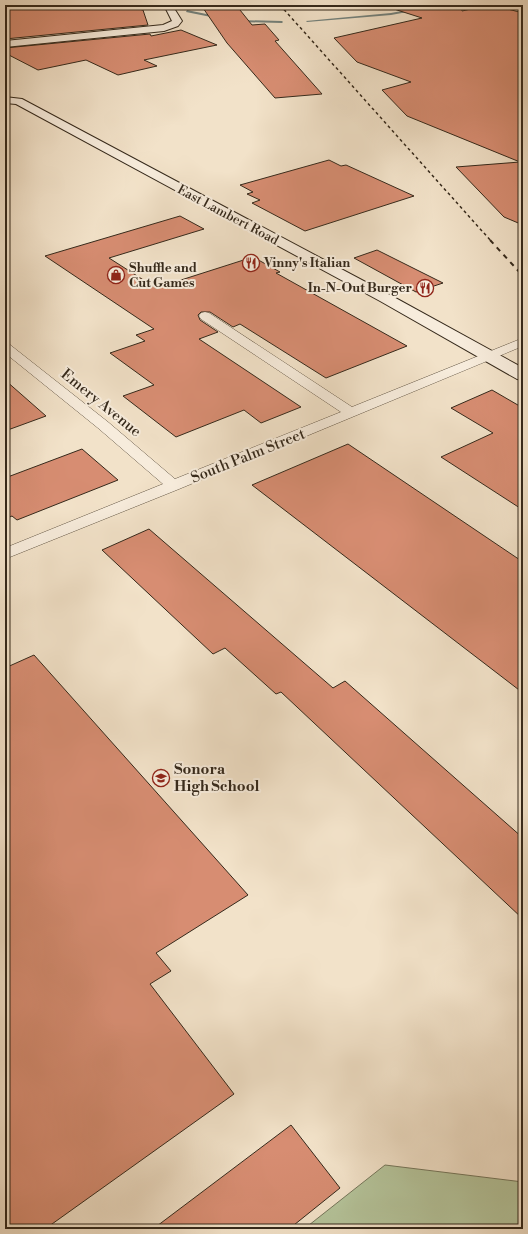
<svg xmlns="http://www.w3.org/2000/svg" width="528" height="1234" font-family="'Libre Bodoni',serif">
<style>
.green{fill:#b5c49b;stroke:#75765b}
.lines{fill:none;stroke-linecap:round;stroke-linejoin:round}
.stream{fill:#73817c;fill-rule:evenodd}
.building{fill:#d78d72;stroke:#35291b}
.street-casing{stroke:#645746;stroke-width:1}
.secondary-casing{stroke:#35291b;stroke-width:2}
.street{fill:#f7ecdc;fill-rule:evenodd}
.secondary{fill:#f7ecdc;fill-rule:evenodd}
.rail-far1{stroke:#35291b;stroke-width:1.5;stroke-dasharray:3 3;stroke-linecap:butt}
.rail{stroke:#35291b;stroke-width:2;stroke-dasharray:5 5;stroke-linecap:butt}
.labels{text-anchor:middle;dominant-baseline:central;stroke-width:4;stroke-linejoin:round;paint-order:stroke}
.far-street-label{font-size:13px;fill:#35291b;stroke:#f7ecdc}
.far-poi-label{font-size:13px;font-weight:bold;fill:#35291b;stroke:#f7ecdc;text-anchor:start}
.street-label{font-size:15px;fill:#35291b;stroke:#f7ecdc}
.poi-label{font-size:15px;font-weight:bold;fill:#35291b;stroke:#f7ecdc;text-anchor:start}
</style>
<rect width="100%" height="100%" fill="#f2e2c9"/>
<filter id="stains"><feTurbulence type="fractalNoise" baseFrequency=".005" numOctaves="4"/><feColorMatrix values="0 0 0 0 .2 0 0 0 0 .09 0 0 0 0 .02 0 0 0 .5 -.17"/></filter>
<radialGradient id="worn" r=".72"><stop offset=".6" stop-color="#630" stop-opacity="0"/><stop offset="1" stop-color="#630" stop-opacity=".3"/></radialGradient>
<!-- green -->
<polygon class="green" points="385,1165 523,1182 523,1229 304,1229"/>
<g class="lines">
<!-- stream -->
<g class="stream">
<polygon points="149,5 153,5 152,6"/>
<polygon points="412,9 413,11 391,15 307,22 306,21 391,13"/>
<polygon points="187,10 216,16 217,17 216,18 186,12"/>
<polygon points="239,20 282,21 283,22 282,23 240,22"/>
</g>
</g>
<!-- building -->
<g class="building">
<polygon points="36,5 116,5 143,10 148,25 5,39 5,10"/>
<polygon points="201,5 236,5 252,25 265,24 279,40 275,41 322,94 275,98 227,43"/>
<polygon points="394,5 461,5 462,11 484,6 492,8 500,7 523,13 523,225 504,217 456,167 520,162 407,116 382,90 411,82 357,62 334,38 422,18 394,9"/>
<polygon points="181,30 217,45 144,60 157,66 118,75 86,60 38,70 5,53 5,48 150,34 151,36"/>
<polygon points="329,160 341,166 346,165 414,196 305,231 252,203 260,200 247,194 253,192 240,185"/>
<polygon points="180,216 204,229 109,258 156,288 253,257 280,272 276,273 407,346 326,378 240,324 233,327 210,312 201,312 198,315 200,320 218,332 199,339 301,407 261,423 244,410 176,437 123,396 154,385 110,353 145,341 136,335 154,329 45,256"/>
<polygon points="377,250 443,283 416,292 354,258"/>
<polygon points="5,380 46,416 5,431"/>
<polygon points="492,390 523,408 523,510 441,457 493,433 451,408"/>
<polygon points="348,444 523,562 523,693 252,485"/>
<polygon points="82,449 118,480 17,520 12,516 5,519 5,478"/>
<polygon points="149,529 333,688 345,681 523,838 523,919 281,692 276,694 225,648 213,654 102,550"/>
<polygon points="34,655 248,895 156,953 171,971 150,984 234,1094 45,1229 5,1229 5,668"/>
<polygon points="291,1125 340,1188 289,1229 153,1229"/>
</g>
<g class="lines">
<!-- street casing -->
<g class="street-casing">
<polygon id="street" points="205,312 209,313 352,407 523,338 523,346 179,489 5,559 5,548 163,484 98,428 5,353 5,343 9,344 108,422 175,479 341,412 201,319 199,316 201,313"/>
</g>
<!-- secondary casing -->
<g class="secondary-casing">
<g id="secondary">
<polygon points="164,5 172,5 182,21 178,26 164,31 5,47 5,41 163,25 172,21"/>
<polygon points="5,97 22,99 390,295 523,368 523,380 517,379 380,301 16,104 5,103"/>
</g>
</g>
<!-- street -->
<use href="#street" class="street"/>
<!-- secondary -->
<use href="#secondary" class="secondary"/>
<!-- rail-far1 -->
<polyline class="rail-far1" points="280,5 491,241"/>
<!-- rail -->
<polyline class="rail" points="490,240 523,276"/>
</g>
<!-- icons -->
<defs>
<g id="restaurant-ring" transform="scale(0.9)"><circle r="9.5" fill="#f7ecdc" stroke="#8f2418" stroke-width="1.5"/><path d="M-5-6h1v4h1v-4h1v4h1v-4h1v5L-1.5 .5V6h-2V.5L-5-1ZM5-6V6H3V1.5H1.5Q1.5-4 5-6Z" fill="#8f2418"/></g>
<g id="shop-ring" transform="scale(0.9)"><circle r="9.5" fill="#f7ecdc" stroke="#8f2418" stroke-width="1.5"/><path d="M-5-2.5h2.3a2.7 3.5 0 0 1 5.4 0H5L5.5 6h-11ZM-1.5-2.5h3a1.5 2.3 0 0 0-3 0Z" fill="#8f2418"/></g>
<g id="school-ring" transform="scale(0.9)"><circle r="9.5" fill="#f7ecdc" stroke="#8f2418" stroke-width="1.5"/><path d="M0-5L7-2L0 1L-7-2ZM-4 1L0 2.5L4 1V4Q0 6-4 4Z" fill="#8f2418"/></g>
</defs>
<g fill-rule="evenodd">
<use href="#restaurant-ring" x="251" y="263"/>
<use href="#shop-ring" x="116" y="275"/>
<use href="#restaurant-ring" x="425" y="288"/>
<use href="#school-ring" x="161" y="778"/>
</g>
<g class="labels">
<!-- far-street labels -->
<g class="far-street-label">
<text transform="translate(228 215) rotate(28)">East Lambert Road</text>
</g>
<!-- far-poi labels -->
<g class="far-poi-label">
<text x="264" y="263">Vinny's Italian</text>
<text x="129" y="268">Shuffle and<tspan x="129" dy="15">Cut Games</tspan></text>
<text x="412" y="288" text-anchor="end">In-N-Out Burger</text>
</g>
<!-- street labels -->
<g class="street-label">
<text transform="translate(101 403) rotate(39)">Emery Avenue</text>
<text transform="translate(248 456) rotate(-22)">South Palm Street</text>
</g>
<!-- poi labels -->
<g class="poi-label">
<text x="174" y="769">Sonora<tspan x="174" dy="17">High School</tspan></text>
</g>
</g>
<!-- margin -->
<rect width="528" height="1234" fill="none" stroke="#f2e2c9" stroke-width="20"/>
<rect x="6" y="6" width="516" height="1222" fill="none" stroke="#35291b" stroke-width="2"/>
<rect x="10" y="10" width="508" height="1214" fill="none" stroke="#35291b"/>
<rect width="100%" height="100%" filter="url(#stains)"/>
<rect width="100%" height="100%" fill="url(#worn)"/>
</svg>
